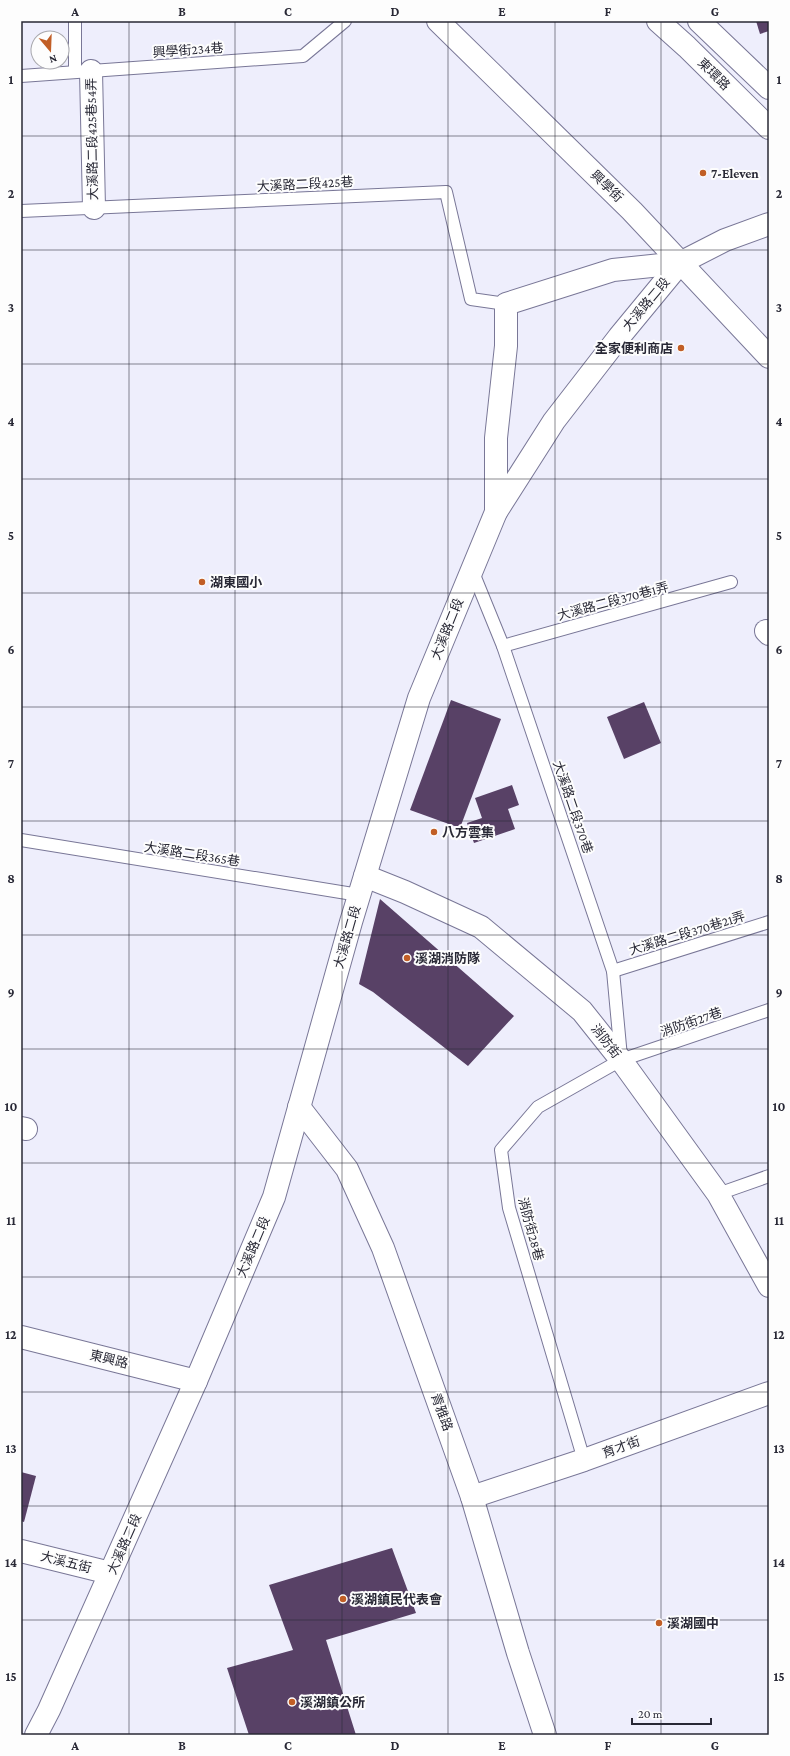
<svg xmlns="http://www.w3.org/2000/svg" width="790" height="1756" font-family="'Crimson Pro','Noto Sans TC',serif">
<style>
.building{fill:#584166}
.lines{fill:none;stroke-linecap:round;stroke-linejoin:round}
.lane-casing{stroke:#797797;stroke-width:14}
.street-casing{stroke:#797797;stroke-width:24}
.secondary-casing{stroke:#797797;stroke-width:24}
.primary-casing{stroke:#797797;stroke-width:24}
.lane{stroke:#fff;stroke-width:12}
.street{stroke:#fff;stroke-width:22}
.secondary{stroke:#fff;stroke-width:22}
.primary{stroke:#fff;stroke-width:22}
.grid{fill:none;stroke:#282835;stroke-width:1;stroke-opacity:0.55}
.poi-dot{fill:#c15e26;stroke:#fdfdfd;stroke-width:1.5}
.labels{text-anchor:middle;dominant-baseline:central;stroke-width:4;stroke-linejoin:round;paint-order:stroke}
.street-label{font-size:13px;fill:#282835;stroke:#fdfdfd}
.poi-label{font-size:13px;font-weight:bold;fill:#282835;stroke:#fdfdfd;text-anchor:start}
.neatline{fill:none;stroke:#282835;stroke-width:1.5}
.grid-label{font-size:13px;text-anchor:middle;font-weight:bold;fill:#282835}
</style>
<rect width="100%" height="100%" fill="#eeeefc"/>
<!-- building -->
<g class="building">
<polygon points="756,21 769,21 769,31 760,34"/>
<polygon points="451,700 501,719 460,828 410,810"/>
<polygon points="644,702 661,743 624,759 607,717"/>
<polygon points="512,785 519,805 508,809 515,829 474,843 467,823 482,818 475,798"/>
<polygon points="380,899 514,1016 468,1066 373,992 359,984"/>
<polygon points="21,1472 36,1476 24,1522 21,1521"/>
<polygon points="392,1548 416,1613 326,1640 356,1735 249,1735 227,1668 293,1650 269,1585"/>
</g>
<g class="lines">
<!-- lane casing -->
<g class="lane-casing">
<g id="lane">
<polyline points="75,72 75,21"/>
<polyline points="21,76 303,56 345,21"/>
<polyline points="21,211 446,192 471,299 506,304"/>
<polyline points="472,570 503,646 613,971 621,1057"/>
<polyline points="503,646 731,582"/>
<polyline points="21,840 359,895"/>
<polyline points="613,971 769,922"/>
<polyline points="718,1194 769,1176"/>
<polyline points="584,1460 509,1208 501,1150 538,1107 621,1060 769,1010"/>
</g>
</g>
<!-- street casing -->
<g class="street-casing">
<g id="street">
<polyline points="438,21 632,211 769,357"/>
<polyline points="91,71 94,208"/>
<polyline points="496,512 496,438 506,346 506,304 613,270 680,263"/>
<polyline points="766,631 769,634"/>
<polyline points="365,876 405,892 481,927 582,1011 621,1060 718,1194 769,1286"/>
<polyline points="299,1107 347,1169 383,1248 472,1497 518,1653 545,1735"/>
<polyline points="21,1128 26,1129"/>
<polyline points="21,1337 196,1381"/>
<polyline points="472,1497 584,1460 769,1393"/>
<polyline points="21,1551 110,1573"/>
</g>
</g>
<!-- secondary casing -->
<g class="secondary-casing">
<polyline id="secondary" points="36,1735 49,1710 196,1381 274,1197 351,922 419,698 496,512 554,421 619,337 680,263 725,240 769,224"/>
</g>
<!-- primary casing -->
<g class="primary-casing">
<g id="primary">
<polyline points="658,21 687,47 769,128"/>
<polyline points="699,21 769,88"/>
</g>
</g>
<!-- lane -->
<use href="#lane" class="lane"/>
<!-- street -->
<use href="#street" class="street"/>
<!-- secondary -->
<use href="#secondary" class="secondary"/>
<!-- primary -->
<use href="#primary" class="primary"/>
</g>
<!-- grid -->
<path class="grid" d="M129,21V1735M235,21V1735M342,21V1735M448,21V1735M555,21V1735M661,21V1735M21,136H769M21,250H769M21,364H769M21,479H769M21,593H769M21,707H769M21,821H769M21,935H769M21,1049H769M21,1163H769M21,1277H769M21,1392H769M21,1506H769M21,1620H769"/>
<!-- markers -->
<g class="poi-dot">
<circle cx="703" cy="173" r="4"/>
<circle cx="681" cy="348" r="4"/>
<circle cx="202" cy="582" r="4"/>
<circle cx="434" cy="832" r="4"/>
<circle cx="407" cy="958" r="4"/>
<circle cx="343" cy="1599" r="4"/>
<circle cx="659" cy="1623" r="4"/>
<circle cx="292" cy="1702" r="4"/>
</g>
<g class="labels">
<!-- street labels -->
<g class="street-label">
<text transform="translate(188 50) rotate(-4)">興學街234巷</text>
<text transform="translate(714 74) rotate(45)">東環路</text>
<text transform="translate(92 139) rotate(-91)">大溪路二段425巷54弄</text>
<text transform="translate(305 184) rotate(-3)">大溪路二段425巷</text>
<text transform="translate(607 186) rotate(44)">興學街</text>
<text transform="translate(646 304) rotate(-50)">大溪路二段</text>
<text transform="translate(613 601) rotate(-15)">大溪路二段370巷1弄</text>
<text transform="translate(447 629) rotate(-68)">大溪路二段</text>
<text transform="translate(573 807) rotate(71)">大溪路二段370巷</text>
<text transform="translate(192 854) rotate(9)">大溪路二段365巷</text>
<text transform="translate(687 933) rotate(-17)">大溪路二段370巷21弄</text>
<text transform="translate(347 937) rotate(-74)">大溪路二段</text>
<text transform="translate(691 1022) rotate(-19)">消防街27巷</text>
<text transform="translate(606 1041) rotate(52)">消防街</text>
<text transform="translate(531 1229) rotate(75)">消防街28巷</text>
<text transform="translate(253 1247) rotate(-67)">大溪路二段</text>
<text transform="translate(109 1359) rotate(14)">東興路</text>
<text transform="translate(442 1412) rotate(70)">青雅路</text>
<text transform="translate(621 1447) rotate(-20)">育才街</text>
<text transform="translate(124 1544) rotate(-66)">大溪路二段</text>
<text transform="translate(66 1562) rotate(14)">大溪五街</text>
</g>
<!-- poi labels -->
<g class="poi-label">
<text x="711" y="173">7-Eleven</text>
<text x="673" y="348" text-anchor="end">全家便利商店</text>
<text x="210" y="582">湖東國小</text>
<text x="442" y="832">八方雲集</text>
<text x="415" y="958">溪湖消防隊</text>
<text x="351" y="1599">溪湖鎮民代表會</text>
<text x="667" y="1623">溪湖國中</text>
<text x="300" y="1702">溪湖鎮公所</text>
</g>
</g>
<!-- border -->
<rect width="790" height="1756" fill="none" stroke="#fdfdfd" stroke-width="44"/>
<!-- north arrow -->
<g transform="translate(50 50) rotate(161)"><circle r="19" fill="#fdfdfd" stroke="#a8a8ad"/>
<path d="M0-3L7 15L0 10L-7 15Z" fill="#c15e26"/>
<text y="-6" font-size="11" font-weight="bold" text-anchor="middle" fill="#282835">N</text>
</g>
<!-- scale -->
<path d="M632 1718v6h79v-6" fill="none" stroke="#282835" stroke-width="2"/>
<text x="638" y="1718" font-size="12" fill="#282835" stroke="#fdfdfd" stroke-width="3" paint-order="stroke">20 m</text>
<rect x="22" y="22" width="746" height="1712" class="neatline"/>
<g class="grid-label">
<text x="75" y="16">A</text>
<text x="182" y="16">B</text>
<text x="288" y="16">C</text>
<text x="395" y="16">D</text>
<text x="502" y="16">E</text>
<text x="608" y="16">F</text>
<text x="715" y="16">G</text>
<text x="11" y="84">1</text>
<text x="779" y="84">1</text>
<text x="11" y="198">2</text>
<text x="779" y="198">2</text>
<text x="11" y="312">3</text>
<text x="779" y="312">3</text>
<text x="11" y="426">4</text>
<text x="779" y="426">4</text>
<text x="11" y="540">5</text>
<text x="779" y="540">5</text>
<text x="11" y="654">6</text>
<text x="779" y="654">6</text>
<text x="11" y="768">7</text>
<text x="779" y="768">7</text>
<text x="11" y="883">8</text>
<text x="779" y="883">8</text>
<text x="11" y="997">9</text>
<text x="779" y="997">9</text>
<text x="11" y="1111">10</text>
<text x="779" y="1111">10</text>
<text x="11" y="1225">11</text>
<text x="779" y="1225">11</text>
<text x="11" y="1339">12</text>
<text x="779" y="1339">12</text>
<text x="11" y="1453">13</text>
<text x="779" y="1453">13</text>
<text x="11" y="1567">14</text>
<text x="779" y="1567">14</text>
<text x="11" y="1681">15</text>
<text x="779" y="1681">15</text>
<text x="75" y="1750">A</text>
<text x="182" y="1750">B</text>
<text x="288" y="1750">C</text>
<text x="395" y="1750">D</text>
<text x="502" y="1750">E</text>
<text x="608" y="1750">F</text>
<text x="715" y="1750">G</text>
</g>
</svg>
